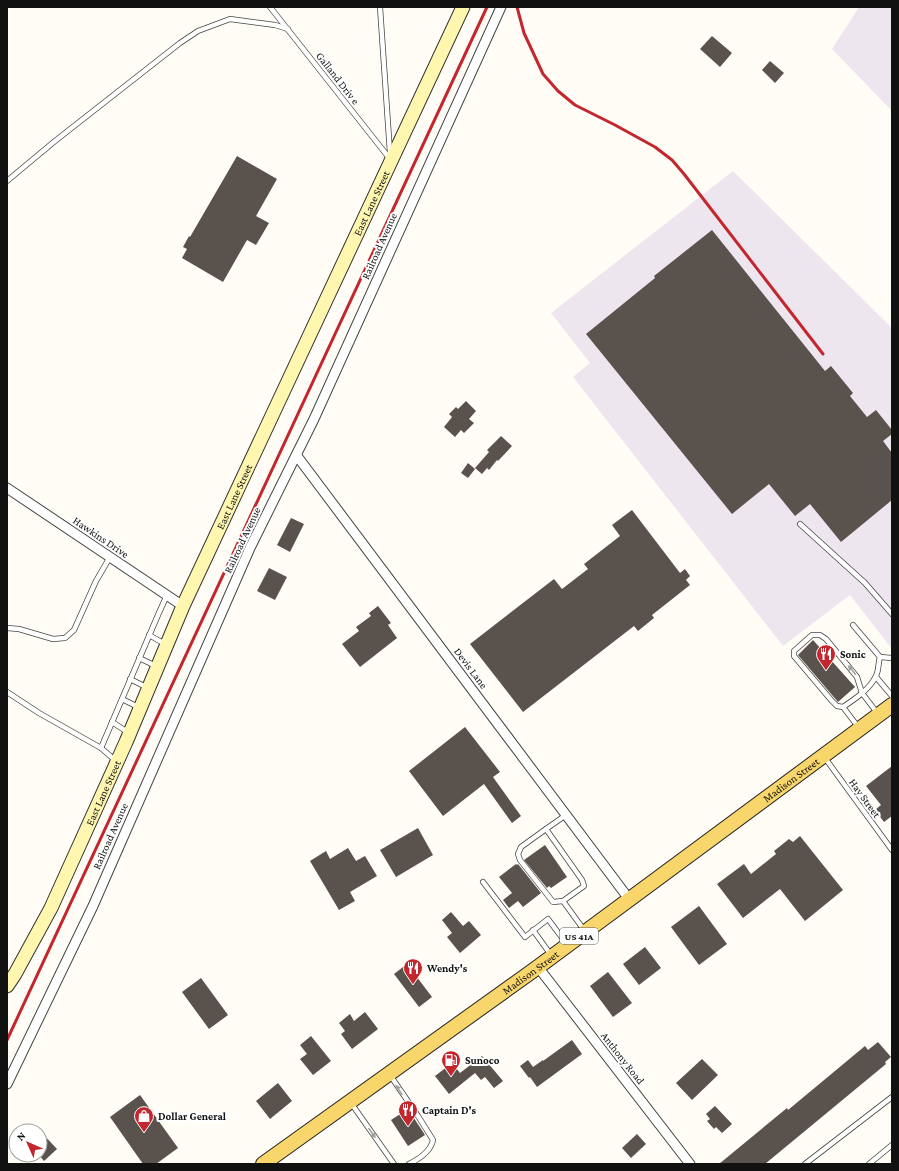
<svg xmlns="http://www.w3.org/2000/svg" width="899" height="1171" font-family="'Crimson Pro',serif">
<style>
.industrial{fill:#eee6ef}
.building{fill:#5a524d}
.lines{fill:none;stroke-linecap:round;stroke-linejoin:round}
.lane-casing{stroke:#444;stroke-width:6}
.street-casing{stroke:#444;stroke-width:11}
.secondary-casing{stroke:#333;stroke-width:15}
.primary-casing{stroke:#222;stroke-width:16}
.lane{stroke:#fff;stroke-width:4.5}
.street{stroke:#fff;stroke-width:9}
.secondary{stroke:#fff6b0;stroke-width:13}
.primary{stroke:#f9d66b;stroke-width:14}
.rail{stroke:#c4262e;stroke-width:3}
.oneway{fill:#a0a0a0}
.labels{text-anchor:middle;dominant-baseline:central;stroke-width:4;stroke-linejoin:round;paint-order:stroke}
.shield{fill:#fff;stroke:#585858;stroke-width:1}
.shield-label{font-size:10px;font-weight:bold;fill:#111}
.street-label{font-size:11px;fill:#111;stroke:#fff}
.poi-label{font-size:11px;font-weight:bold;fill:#111;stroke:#fff;text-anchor:start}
</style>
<rect width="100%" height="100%" fill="#fffdf5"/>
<!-- industrial -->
<g class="industrial">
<polygon points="859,7 892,7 892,111 832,49"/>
<polygon points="733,171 892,328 892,649 850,595 783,646 573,377 590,363 551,313"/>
</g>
<!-- building -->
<g class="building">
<polygon points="712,36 732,53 720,67 700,49"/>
<polygon points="770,61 784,73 775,83 762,70"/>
<polygon points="237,156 277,179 256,216 269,223 256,245 247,240 223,282 182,258 187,249 183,247 189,236 190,237"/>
<polygon points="712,230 825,371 831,366 853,393 850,396 867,417 876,410 892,430 892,434 883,441 892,453 892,500 841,542 810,504 795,516 769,484 732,514 586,334 655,278 654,276"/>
<polygon points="466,401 476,411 469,419 474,423 464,433 461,430 455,437 444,427 452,417 449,414 456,407 458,409"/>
<polygon points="501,436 512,446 498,461 497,460 489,470 487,468 482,474 475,468 489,452 487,450"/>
<polygon points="468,463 475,469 468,478 461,473"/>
<polygon points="632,510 680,573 685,569 690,576 686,580 690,585 652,615 654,618 638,631 634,626 523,712 470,644 554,579 562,589 588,569 584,564 620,536 612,525"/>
<polygon points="291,518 304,524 290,552 277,545"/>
<polygon points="269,568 287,577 275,600 257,591"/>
<polygon points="378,606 391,623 388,625 397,638 360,667 342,644 359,631 356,627 371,616 369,613"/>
<polygon points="813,640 855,687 838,702 798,655"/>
<polygon points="465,727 500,772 493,777 521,816 512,823 484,784 443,816 409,771"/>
<polygon points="892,766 892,816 884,822 875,810 881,805 866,786"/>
<polygon points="418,828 433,855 396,877 380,850"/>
<polygon points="800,836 843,890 805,921 780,889 743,918 717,884 744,864 751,874 776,854 774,851 789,839 793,842"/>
<polygon points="545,845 567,877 551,888 549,886 547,888 524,860"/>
<polygon points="348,848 356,861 365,856 377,876 350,892 355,901 339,910 310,861 326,851 330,859"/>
<polygon points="516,864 517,865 518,864 541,893 523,907 518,901 509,908 503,900 512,893 499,877"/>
<polygon points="699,906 727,944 699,965 671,927"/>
<polygon points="451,912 463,926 469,921 481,935 460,953 447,937 452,933 442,920"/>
<polygon points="645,947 661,968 639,985 623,964"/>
<polygon points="407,964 432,997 419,1007 394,974"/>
<polygon points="608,972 632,1003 613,1017 590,986"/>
<polygon points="201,978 228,1015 209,1029 182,992"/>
<polygon points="365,1012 378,1029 352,1049 341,1034 345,1031 339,1023 350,1014 354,1021"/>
<polygon points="311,1036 331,1061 313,1075 300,1059 307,1054 300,1045"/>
<polygon points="572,1040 582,1054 537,1087 530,1077 529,1078 520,1066 528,1060 533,1067 543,1060 543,1061"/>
<polygon points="878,1042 891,1057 885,1062 886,1064 765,1164 719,1164 787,1108 788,1110 865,1046 868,1050"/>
<polygon points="482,1056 503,1081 494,1088 485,1077 481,1080 475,1073 449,1094 435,1076 452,1063 460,1073"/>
<polygon points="702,1059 718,1075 692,1100 676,1083"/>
<polygon points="278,1083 292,1101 270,1119 256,1101"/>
<polygon points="140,1095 178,1148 156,1164 143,1164 110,1117"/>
<polygon points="715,1106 732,1124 722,1133 716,1127 714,1129 707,1121 710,1119 706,1114"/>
<polygon points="408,1109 425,1135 408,1146 391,1120"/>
<polygon points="40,1131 57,1149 44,1161 40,1156"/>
<polygon points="637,1134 646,1144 631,1158 622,1148"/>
</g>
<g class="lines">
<!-- lane casing -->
<g class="lane-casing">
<g id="lane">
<polyline points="270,7 390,159"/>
<polyline points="380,7 390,153"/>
<polyline points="7,181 55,141 180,43 198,31 230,19 275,25 288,29"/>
<polyline points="800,524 865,583 892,614"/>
<path d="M853,625L880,657C878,663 879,670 876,676C870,689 855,699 843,707L859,728"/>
<polyline points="7,628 19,629 53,639 65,638 74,630 96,581 110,557"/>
<polyline points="149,635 165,644"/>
<polyline points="880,657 892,658"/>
<polyline points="139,658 156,666"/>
<polyline points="876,677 892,696"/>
<polyline points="130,679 148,688"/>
<polyline points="7,692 39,713 101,748 116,761"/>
<polyline points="122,699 140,708"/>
<polyline points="843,707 837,706 832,701 794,656 794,651 812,635 820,635 826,639 857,677 862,693 878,714"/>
<polyline points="112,722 129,733"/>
<polyline points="101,748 158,615 167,595"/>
<polyline points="825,758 892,850"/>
<polyline points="566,815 546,829 582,880 584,886 563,901 584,930"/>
<polyline points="546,829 521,847 518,854 520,860 553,902 563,901"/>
<polyline points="483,882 525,937 548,919 566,943"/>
<polyline points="533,930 551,955"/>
<path d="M390,1075L418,1116L433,1140C431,1151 419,1159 409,1164"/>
<polyline points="351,1103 394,1164"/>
<polyline points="805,1164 892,1097"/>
<polyline points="869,1164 892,1145"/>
</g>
</g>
<!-- street casing -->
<g class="street-casing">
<g id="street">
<polyline points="294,460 297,456 629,899"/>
<polyline points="7,488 183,606"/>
<polyline points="538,967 690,1164"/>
<polyline points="7,1084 93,906 250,548 314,419 501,7"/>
</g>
</g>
<!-- secondary casing -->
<g class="secondary-casing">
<g id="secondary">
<path id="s1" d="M7,986L15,974L51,908L126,742L183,606L463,7"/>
</g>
</g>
<!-- primary casing -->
<g class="primary-casing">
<g id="primary">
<path id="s2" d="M263,1164L538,967L892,705"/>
</g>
</g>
<!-- lane -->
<use href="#lane" class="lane"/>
<!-- street -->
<use href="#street" class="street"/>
<!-- secondary -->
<use href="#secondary" class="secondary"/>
<!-- primary -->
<use href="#primary" class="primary"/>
<!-- rail -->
<g class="rail">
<polyline points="517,7 524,33 543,74 558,91 575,105 615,125 655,147 672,160 684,174 823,354"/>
<polyline points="7,1040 487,7"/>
</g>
</g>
<!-- one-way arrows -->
<defs><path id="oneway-solid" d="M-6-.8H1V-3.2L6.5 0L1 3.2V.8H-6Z"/></defs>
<g class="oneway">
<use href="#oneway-solid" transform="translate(852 670) rotate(-129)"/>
<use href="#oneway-solid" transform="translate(399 1090) rotate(-124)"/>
<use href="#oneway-solid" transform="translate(372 1133) rotate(55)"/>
</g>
<!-- icons -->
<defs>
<g id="restaurant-pin" transform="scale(1)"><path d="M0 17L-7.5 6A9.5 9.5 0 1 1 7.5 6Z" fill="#c4262e" stroke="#fff"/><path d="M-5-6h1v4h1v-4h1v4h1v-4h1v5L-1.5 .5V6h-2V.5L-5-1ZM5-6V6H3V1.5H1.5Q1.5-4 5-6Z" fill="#fff"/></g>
<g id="fuel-pin" transform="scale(1)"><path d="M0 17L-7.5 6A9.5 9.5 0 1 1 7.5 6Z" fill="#c4262e" stroke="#fff"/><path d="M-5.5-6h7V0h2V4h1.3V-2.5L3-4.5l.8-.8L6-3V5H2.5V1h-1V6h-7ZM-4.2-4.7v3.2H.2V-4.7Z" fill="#fff"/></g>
<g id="shop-pin" transform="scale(1)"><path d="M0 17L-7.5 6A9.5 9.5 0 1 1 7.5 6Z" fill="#c4262e" stroke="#fff"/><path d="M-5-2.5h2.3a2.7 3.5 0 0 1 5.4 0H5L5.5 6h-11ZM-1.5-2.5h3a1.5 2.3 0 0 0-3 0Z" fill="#fff"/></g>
</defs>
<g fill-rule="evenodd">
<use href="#restaurant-pin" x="826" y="654"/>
<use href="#restaurant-pin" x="413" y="968"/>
<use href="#fuel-pin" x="451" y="1060"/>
<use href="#restaurant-pin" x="408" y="1110"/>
<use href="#shop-pin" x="144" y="1116"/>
</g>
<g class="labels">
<!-- shield labels -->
<rect class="shield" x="560" y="928" width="38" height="16" rx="3"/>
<g class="shield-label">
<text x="579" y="936">US 41A</text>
</g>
<!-- street labels -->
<g class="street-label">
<text transform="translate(338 78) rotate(52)">Galland Driv e</text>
<text stroke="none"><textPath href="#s1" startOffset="864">East Lane Street</textPath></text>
<text transform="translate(379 246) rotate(-66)">Railroad Avenue</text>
<text stroke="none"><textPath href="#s1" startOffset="540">East Lane Street</textPath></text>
<text transform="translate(101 537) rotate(34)">Hawkins Drive</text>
<text transform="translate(242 540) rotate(-65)">Railroad Avenue</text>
<text transform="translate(471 668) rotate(53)">Devis Lane</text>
<text stroke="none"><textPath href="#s2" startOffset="653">Madison Street</textPath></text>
<text stroke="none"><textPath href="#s1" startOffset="216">East Lane Street</textPath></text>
<text transform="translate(865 798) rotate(54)">Hay Street</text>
<text transform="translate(110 836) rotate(-66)">Railroad Avenue</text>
<text stroke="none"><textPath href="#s2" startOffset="329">Madison Street</textPath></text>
<text transform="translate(623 1058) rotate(52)">Anthony Road</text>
</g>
<!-- poi labels -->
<g class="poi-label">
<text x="840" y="654">Sonic</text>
<text x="427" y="968">Wendy's</text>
<text x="465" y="1060">Sunoco</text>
<text x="422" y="1110">Captain D's</text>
<text x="158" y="1116">Dollar General</text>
</g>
</g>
<!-- border -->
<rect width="899" height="1171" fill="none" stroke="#111111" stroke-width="16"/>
<!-- north arrow -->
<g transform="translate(28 1143) rotate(315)"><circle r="19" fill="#ffffff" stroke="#a0a0a0"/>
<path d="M0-3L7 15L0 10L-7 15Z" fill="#c4262e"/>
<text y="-6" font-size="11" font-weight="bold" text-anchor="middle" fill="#111111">N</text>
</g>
</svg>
